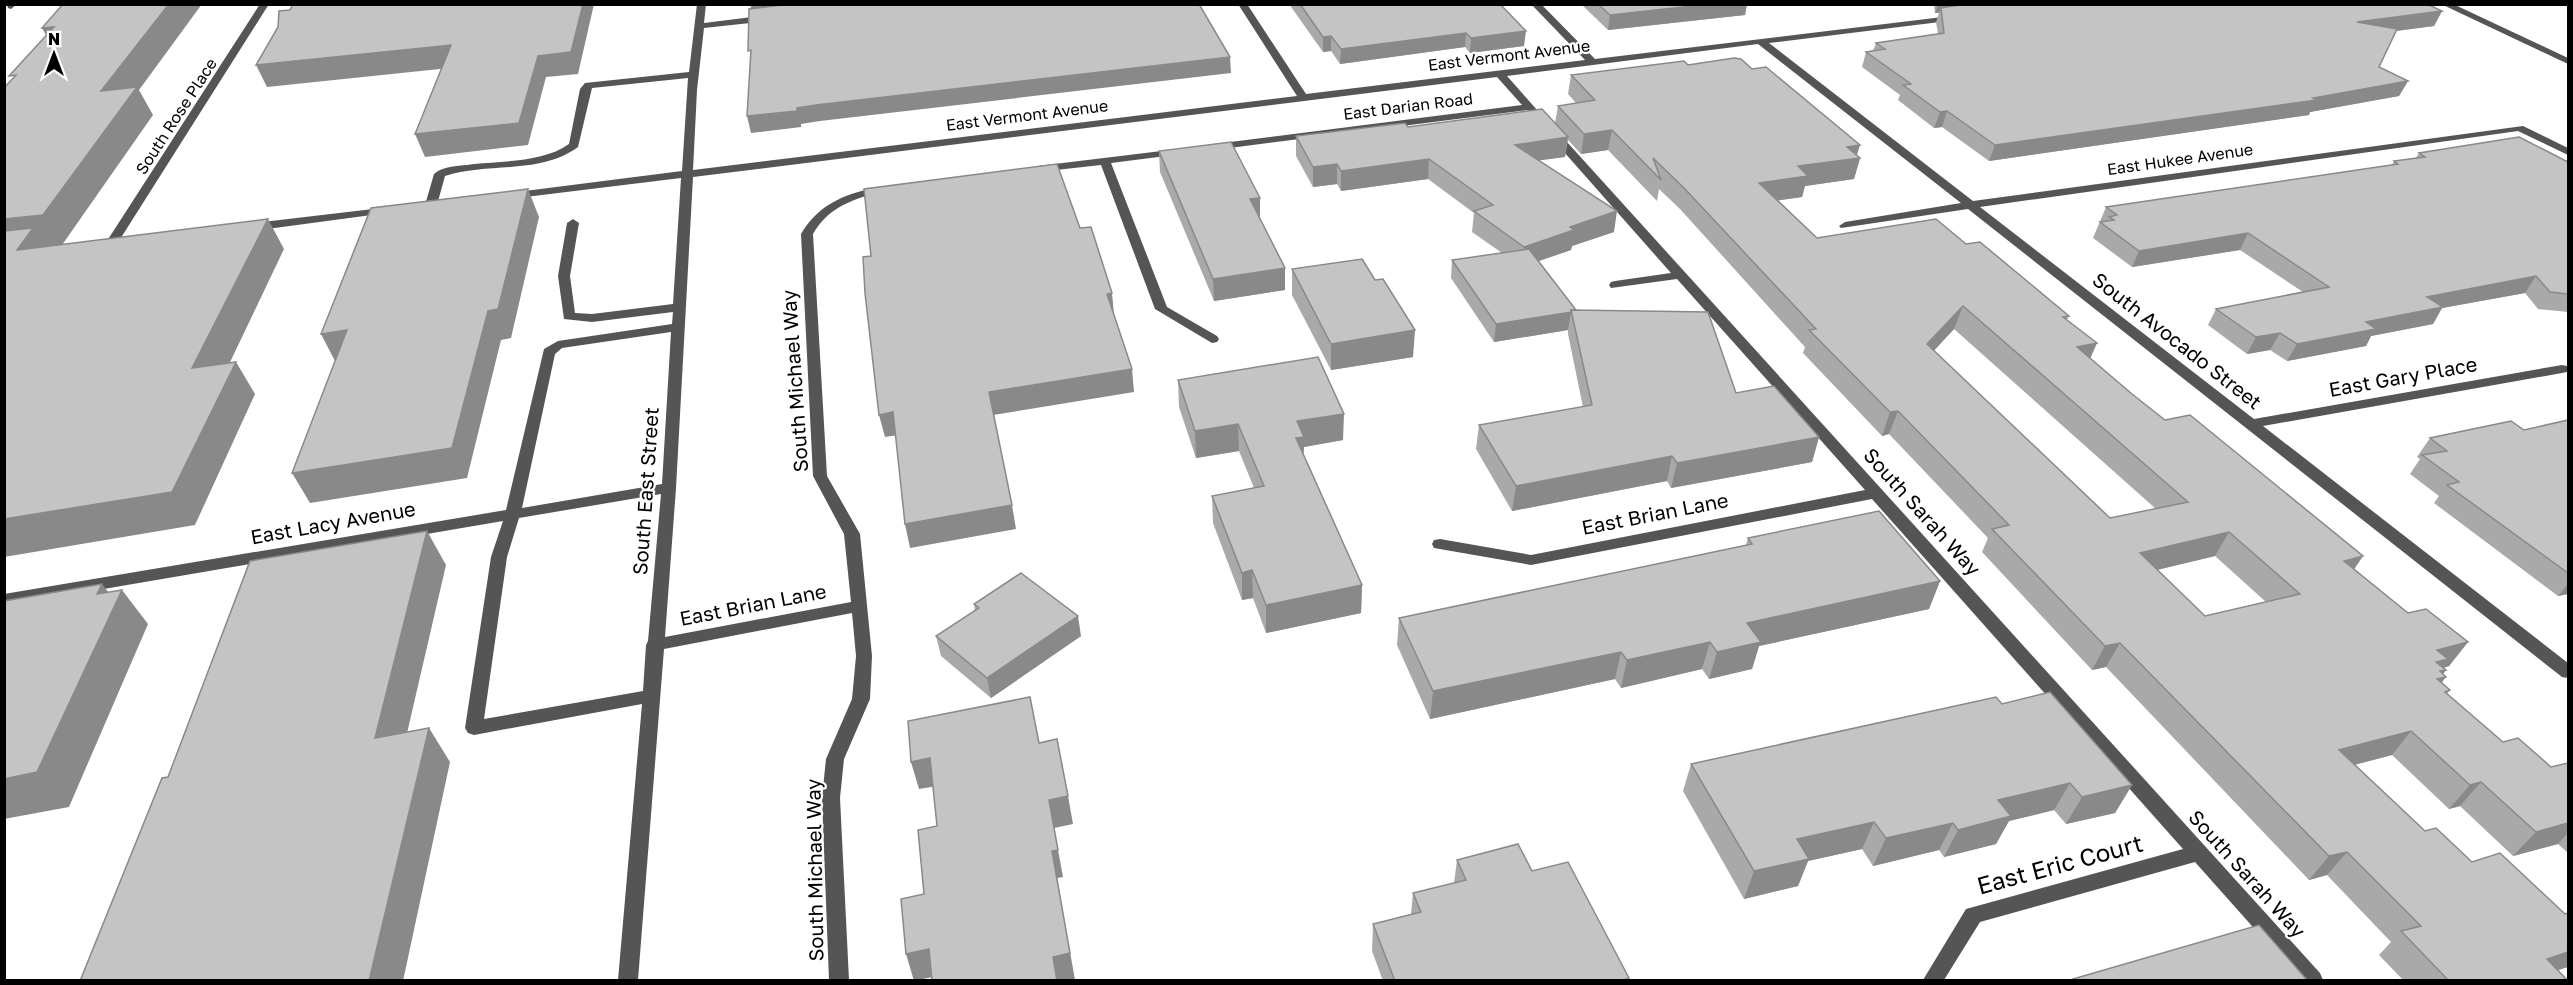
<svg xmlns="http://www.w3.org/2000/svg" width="2573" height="985" font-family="'Golos Text',sans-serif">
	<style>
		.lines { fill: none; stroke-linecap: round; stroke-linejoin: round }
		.minor { fill: #555; fill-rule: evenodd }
		.wall { fill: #a9a9a9; fill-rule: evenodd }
		.shaded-wall { fill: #898989 }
		.building { fill: #c4c4c4; stroke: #898989; stroke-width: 1.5; fill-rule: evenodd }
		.labels { text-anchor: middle; stroke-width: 4.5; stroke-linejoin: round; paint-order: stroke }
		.far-street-label { font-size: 16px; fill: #000; stroke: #fff }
		.street-label { font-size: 20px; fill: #000; stroke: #fff }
		.near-street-label { font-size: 24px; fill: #000; stroke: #fff }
	</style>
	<rect width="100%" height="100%" fill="#fff"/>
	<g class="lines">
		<!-- minor -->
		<g class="minor">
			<path d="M7,4H17L11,9L8,8Z"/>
			<path d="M260,4H269L117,244L111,248L107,247L105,244Z"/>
			<path d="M697,4H706L704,23L769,15L774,18L769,21L704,28L697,90L693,170L1297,96L1238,4H1247L1306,94L1585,60L1531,4H1541L1595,59L1959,15V19L1956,20L1769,43L1973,201L2523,126L2568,148V155L2518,131L1980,207L2254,419L2562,365L2567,366V372L2562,373L2263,426L2568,663V678L2562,677L1968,209L1841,228L1839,226L1845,222L1961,203L1758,44L1507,76L1538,111L1533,114L1527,110L1214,150L1209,147L1214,144L1522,105L1497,77L693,177L676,488L665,637L851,602L844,534L813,476L801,234C820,202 848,193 883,186L889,189C883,194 874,194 866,196C843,203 825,213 813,234L827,476L860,534L872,656L870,699L844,759L840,798L849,980H829L822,798L826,759L852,699L856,656L852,613L664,649L638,980H618L642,704L474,735L468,733L465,728L491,557L503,521L4,606V594L506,510L544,349L558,341L672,324L673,312L592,322L564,319L558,276L567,223L573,219L579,223L570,276L575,313L592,314L673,304L681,178L509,199L503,196L509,193L682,171L688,78L592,88L578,147C540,175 487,162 445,176L437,205L431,208L425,205L434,174C444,165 461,166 474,164C504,161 544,162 569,144L580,89L585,83L689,72ZM671,332L662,484L522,508L555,354L562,348ZM661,494L648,641L646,645L643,691L484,719L507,557L519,518Z"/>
			<path d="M2441,4H2453L2568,58V64Z"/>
			<path d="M1553,130L1557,131L2320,973L2323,980H2300L2195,862L1980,922L1944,980H1923L1966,909L2183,849L1872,499L1531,565L1434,548L1432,544L1434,540L1440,539L1531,555L1865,490L1677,279L1611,288L1609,285L1611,282L1615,281L1671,273L1549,135L1548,133Z"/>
			<path d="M1178,149L1182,150V154L1111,163L1167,307L1217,336L1219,339L1217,342L1212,343L1155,309L1101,165L1038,172L1032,169L1038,166Z"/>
			<path d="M390,207L394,208V212L253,231L247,227L253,223Z"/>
		</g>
	</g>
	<!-- wall -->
	<g class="wall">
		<path d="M1289,4H1500L1524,46L1470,53L1465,47L1340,64L1331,51L1323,52Z"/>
		<path d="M1581,4H1747L1745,15L1608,30Z"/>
		<path d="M1934,4H2427L2442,11L2434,26L2396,31L2379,67L2408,81L2399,96L2310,112L2309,115L1989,161L1942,127L1934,128L1898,100L1900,95L1862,67L1866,52L1873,51L1876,43L1938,34L1936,22L1939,13H1935Z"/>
		<path d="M1688,65L1857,155L1860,158L1854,179L1805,186L1802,197L1778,200L1817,238L1966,244L2069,316L2067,320L2090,358L2132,394L2408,613L2468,642L2449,666L2443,668L2446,670L2443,674L2442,682L2450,690L2447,694L2503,742L2551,767L2568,763V853L2558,844L2513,856L2460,806L2449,809L2392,755L2355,765L2568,981H2404L2379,955L2391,942L2327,875L2309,880L2106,667L2092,670L1982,552L1988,538L1889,434L1882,436L1803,353L1805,347L1680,209L1659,189L1657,201L1608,150L1581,154L1568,140L1565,157L1539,160L1614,232L1572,246L1571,250L1539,261L1576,310L1736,393L1819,437L1812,462L1671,488L1667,481L1512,511L1476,449L1479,425L1583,407L1568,334V330L1494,342L1451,278L1452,260L1502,253L1472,232L1474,213L1428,179L1341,191L1337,184L1313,187L1296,156V136L1408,127L1555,123L1558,106L1576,103L1568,94L1571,75ZM1954,329L2156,509L2110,518L1934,351ZM2215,556L2266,602L2205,616L2157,570Z"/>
		<path d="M1159,151L1260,219L1285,290L1214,301L1160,172Z"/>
		<path d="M2419,153L2568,162V312L2538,309L2525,293L2442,308L2433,324L2371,336L2366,346L2287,361L2270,350L2247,354L2208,325L2216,309L2303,292L2240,250L2132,267L2093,238L2106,207L2392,165L2394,161L2416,158Z"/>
		<path d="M1292,269L1413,357L1331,370L1292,295Z"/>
		<path d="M1178,380L1343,440L1304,447L1303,456L1362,585L1361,613L1266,633L1253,598L1242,600L1213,523L1212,496L1254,488L1239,451L1196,458L1179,407Z"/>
		<path d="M2568,420V594L2558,596L2434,503L2439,496L2410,474L2420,459L2417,457L2430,438L2524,430Z"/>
		<path d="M1748,538L1940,581L1929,609L1759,646L1752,669L1709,679L1702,669L1621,688L1615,679L1430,719L1397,645L1399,618L1746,545Z"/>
		<path d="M974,604L1081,636L991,698L941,656L936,636L975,611Z"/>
		<path d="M2002,704L2132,785L2115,813L2066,824L2054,810L2009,821L1996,844L1944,857L1939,850L1873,866L1862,849L1808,861L1798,886L1744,899L1683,791L1691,764Z"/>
		<path d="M1457,860L1532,871L1628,981H1383L1372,951L1373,924L1411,914L1413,893L1454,883Z"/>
	</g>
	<!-- shaded-wall -->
	<g class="shaded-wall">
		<path d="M169,4H202L139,90L153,115L62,245L4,252V219L101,91Z"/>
		<path d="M583,4H594L578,74L546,77L528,145L425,157L415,134L538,56Z"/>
		<path d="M750,4H845L753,15Z"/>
		<path d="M1711,4H1747L1745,15L1608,30L1610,15Z"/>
		<path d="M1938,4H2006L1941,8L1939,13H1935Z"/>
		<path d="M2442,11L2434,26L2349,37L2357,22Z"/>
		<path d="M54,27L57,55L42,28Z"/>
		<path d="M1526,31L1524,46L1470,53L1471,38Z"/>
		<path d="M1466,33L1465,47L1340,64L1341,49Z"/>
		<path d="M1331,36V51L1323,52V37Z"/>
		<path d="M451,45L459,67L267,87L256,65Z"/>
		<path d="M1230,57L1231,73L820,121L801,124V127L751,133L747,116L816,105Z"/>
		<path d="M2408,81L2399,96L2310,112L2309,115L1989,161L1995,145L2313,98Z"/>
		<path d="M1947,111L1942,127L1934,128L1940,112Z"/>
		<path d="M1612,130L1608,150L1581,154L1584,134Z"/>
		<path d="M1568,137L1565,157L1513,164L1515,145Z"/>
		<path d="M1860,145L1856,158H1860L1854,179L1805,186L1802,197L1754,204L1759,183L1847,147Z"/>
		<path d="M1429,159L1428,179L1341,191V171Z"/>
		<path d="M1337,164V184L1313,187V167Z"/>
		<path d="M528,189L539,217L511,338L501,340L467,478L310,503L292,473L488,311Z"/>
		<path d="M1260,198V219L1250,199Z"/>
		<path d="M1617,211L1614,232L1572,246L1571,250L1521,267L1524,247L1570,227Z"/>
		<path d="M268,219L284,249L212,400L192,368Z"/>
		<path d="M2248,233L2240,250L2132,267L2139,251Z"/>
		<path d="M1285,268V290L1214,301L1213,279Z"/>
		<path d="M2536,276L2525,293L2442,308L2433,324L2371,336L2366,346L2287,361L2297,344L2366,322L2427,297Z"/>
		<path d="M1112,293L1114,315L1107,294Z"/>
		<path d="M1963,306L1954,329L1918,367L1927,344Z"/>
		<path d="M1571,312L1568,330L1494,342L1496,324Z"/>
		<path d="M347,330L336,363L321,334Z"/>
		<path d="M1415,330L1413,357L1331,370V344Z"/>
		<path d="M2280,333L2270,350L2247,354L2256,337Z"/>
		<path d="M2097,343L2087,366L2077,347Z"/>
		<path d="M236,362L255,394L195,525L4,557V519Z"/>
		<path d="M1132,369L1134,392L993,415L989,392Z"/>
		<path d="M1898,411L1889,434L1882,436L1890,412Z"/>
		<path d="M893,412L898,435L885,437L879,415Z"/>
		<path d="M1344,414L1343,440L1304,447L1303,464L1296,465L1297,421Z"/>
		<path d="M1238,424L1239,451L1196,458L1195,431Z"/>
		<path d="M1819,437L1812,462L1671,488L1677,463Z"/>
		<path d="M1672,456L1667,481L1512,511L1516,486Z"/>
		<path d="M1012,505L1016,529L910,548L905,524Z"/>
		<path d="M427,531L446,565L398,772L375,738Z"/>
		<path d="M2229,532L2215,556L2127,577L2140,553Z"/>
		<path d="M2363,556L2347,580L2344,561Z"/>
		<path d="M1252,570L1253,598L1242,600V573Z"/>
		<path d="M1940,581L1929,609L1759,646L1752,669L1709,679L1717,652L1747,623Z"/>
		<path d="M102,584L116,602L122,590L148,624L69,807L4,819V779Z"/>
		<path d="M2568,584V594L2558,596Z"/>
		<path d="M1362,585L1361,613L1266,633V605Z"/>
		<path d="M1078,616L1081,636L991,698L987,678Z"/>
		<path d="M1710,642L1702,669L1621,688L1627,660Z"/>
		<path d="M2468,642L2449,666L2441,669L2429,684L2437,650Z"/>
		<path d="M2120,643L2106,667L2092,670L2105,646Z"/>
		<path d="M1621,652L1615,679L1430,719L1433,691Z"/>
		<path d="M2446,670L2440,678L2446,677L2427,701L2440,671Z"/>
		<path d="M429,728L450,762L403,981H369Z"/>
		<path d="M2411,731L2392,755L2321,773L2339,750Z"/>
		<path d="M930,758L937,786L919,789L911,762Z"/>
		<path d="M2481,782L2460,806L2449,809L2470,785Z"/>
		<path d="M2070,783L2054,810L2009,821L1996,844L1944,857L1958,830L1998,800Z"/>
		<path d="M2132,785L2115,813L2066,824L2082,797Z"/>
		<path d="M1068,796L1073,824L1054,828L1049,800Z"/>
		<path d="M1874,822L1862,849L1808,861L1798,886L1744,899L1754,871L1797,839Z"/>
		<path d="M1953,823L1939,850L1873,866L1886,838Z"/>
		<path d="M2568,823V833L2558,844L2513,856L2536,832Z"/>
		<path d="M1058,850L1063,877L1057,878L1075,980L1057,981L1053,957L1052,851Z"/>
		<path d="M2347,852L2327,875L2309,880L2329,856Z"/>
		<path d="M929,949L937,976L914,981L906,954Z"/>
		<path d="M2568,952V967L2526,981L2547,959Z"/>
	</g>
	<!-- building -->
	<g class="building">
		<path d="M63,4H169L101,91L137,87L43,215L4,219V88L16,75L9,76L54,27L42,28Z"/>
		<path d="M293,4H583L571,52L538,56L519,123L415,134L451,45L256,65L278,27L279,11L290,10Z"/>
		<path d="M789,4H1199L1230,57L816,105L797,108V111L747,116L751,50L748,51L749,9Z"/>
		<path d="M1300,4H1500L1526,31L1471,38L1466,33L1341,49L1331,36L1323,37Z"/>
		<path d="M1598,4H1711L1610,15Z"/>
		<path d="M1965,4H2427L2442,11L2357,22L2397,29L2379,67L2408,81L2313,98L2317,100L1995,145L1947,111L1940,112L1903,85L1911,84L1866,52L1885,49L1876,43L1944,33L1941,8Z"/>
		<path d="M1734,58L1741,59L1752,69L1766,67L1860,145L1847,147L1860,158L1798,166L1808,176L1759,183L1817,238L1936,219L1966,244L1980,242L2069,316L2063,317L2097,343L2077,347L2132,394L2165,420L2190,415L2363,556L2344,561L2408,613L2426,609L2468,642L2437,650L2448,659L2436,662L2446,670L2440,671L2446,677L2437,679L2450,690L2445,692L2503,742L2518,738L2551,767L2568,763V823L2536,832L2481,782L2470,785L2411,731L2339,750L2425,831L2436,828L2472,862L2500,853L2565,914L2568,913V952L2547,959L2568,981H2449L2401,931L2421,926L2347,852L2329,856L2120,643L2105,646L1992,529L2009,525L1898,411L1890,412L1809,330L1816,329L1684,188L1653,158L1661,180L1612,130L1584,134L1558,106L1595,100L1571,75L1684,61L1688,65ZM1963,306L2188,502L2110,518L1927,344ZM2229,532L2300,594L2205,616L2140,553Z"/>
		<path d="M1542,109L1568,137L1515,145L1617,211L1570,227L1574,230L1524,247L1474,211L1493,205L1429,159L1341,171L1337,164L1313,167L1296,136L1405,123L1408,127Z"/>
		<path d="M2519,137L2568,162V294L2550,292L2536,276L2427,297L2443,307L2366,322L2376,329L2297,344L2280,333L2256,337L2216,309L2329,287L2248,233L2139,251L2100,222L2114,220L2109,217L2117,215L2106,207L2398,164L2394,161L2425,157L2419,153Z"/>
		<path d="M1231,142L1260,198L1250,199L1285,268L1213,279L1159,151Z"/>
		<path d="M1057,164L1080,228L1091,227L1112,293L1107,294L1132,369L989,392L1012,505L905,524L893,412L879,415L865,293L863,257L871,256L864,189Z"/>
		<path d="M528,189L498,309L488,311L452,448L292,473L347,330L321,334L371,208Z"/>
		<path d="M268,219L192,368L236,362L172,492L4,519V231L33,228L17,250Z"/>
		<path d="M1529,249L1576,310H1571L1572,312L1496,324L1452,260Z"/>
		<path d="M1362,259L1375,280L1383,279L1415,330L1331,344L1292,269Z"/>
		<path d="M1571,310L1708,312L1736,393L1774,386L1819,437L1677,463L1672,456L1516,486L1479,425L1592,405Z"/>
		<path d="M1318,357L1344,414L1297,421L1304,437L1296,438L1362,585L1266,605L1252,570L1242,573L1212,496L1264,486L1238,424L1195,431L1178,380Z"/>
		<path d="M2568,420V573L2447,485L2459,482L2422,455L2447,451L2430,438L2511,421L2524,430Z"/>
		<path d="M1879,511L1940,581L1747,623L1761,642L1717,652L1710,642L1627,660L1621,652L1433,691L1399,618L1752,544L1748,538Z"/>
		<path d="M427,531L375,738L429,728L369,981H80L162,778L168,777L250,561Z"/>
		<path d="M1021,573L1078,616L987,678L936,636L979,608L974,604Z"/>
		<path d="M102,584L97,594L122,590L37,772L4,779V601Z"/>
		<path d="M2050,692L2132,785L2082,797L2070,783L1998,800L2011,816L1958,830L1953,823L1886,838L1874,822L1797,839L1809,859L1754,871L1691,764L1996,697L2002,704Z"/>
		<path d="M1030,697L1039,743L1057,739L1068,796L1049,800L1058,850L1052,851L1070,953L1053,957L1057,981H932L929,949L906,954L901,899L924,894L918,830L937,826L930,758L911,762L908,721Z"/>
		<path d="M1518,844L1532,871L1568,862L1629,978L1621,981H1395L1373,924L1421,912L1413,893L1466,880L1457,860Z"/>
		<path d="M2259,925L2308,981H2074L2073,979Z"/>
	</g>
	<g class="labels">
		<!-- far-street labels -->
		<g class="far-street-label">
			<text transform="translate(1509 55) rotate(-7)" y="6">East Vermont Avenue</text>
			<text transform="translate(1408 106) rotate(-7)" y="6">East Darian Road</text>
			<text transform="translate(1027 115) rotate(-7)" y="6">East Vermont Avenue</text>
			<text transform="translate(176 116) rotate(-57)" y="6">South Rose Place</text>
			<text transform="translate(2180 159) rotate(-8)" y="6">East Hukee Avenue</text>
		</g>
		<!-- street labels -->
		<g class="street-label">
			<text transform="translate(2177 341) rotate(38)" y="7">South Avocado Street</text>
			<text transform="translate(2403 377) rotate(-10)" y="7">East Gary Place</text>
			<text transform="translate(795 381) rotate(-94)" y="7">South Michael Way</text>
			<text transform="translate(646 491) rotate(-86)" y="7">South East Street</text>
			<text transform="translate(1922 512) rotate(48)" y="7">South Sarah Way</text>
			<text transform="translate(1655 514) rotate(-11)" y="7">East Brian Lane</text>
			<text transform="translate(333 523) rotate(-10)" y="7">East Lacy Avenue</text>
			<text transform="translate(753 605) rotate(-11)" y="7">East Brian Lane</text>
			<text transform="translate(815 870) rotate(-91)" y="7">South Michael Way</text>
			<text transform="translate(2247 874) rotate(48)" y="7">South Sarah Way</text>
		</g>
		<!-- near-street labels -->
		<g class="near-street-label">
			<text transform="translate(2060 865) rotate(-15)" y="8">East Eric Court</text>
		</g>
	</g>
	<!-- border -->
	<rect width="2573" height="985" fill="none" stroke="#000000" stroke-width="12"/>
	<!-- north arrow -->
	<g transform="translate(54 54)" stroke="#ffffff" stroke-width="4.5" paint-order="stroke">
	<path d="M0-4.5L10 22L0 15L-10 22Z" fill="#000000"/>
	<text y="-9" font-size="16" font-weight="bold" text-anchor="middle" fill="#000000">N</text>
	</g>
</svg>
